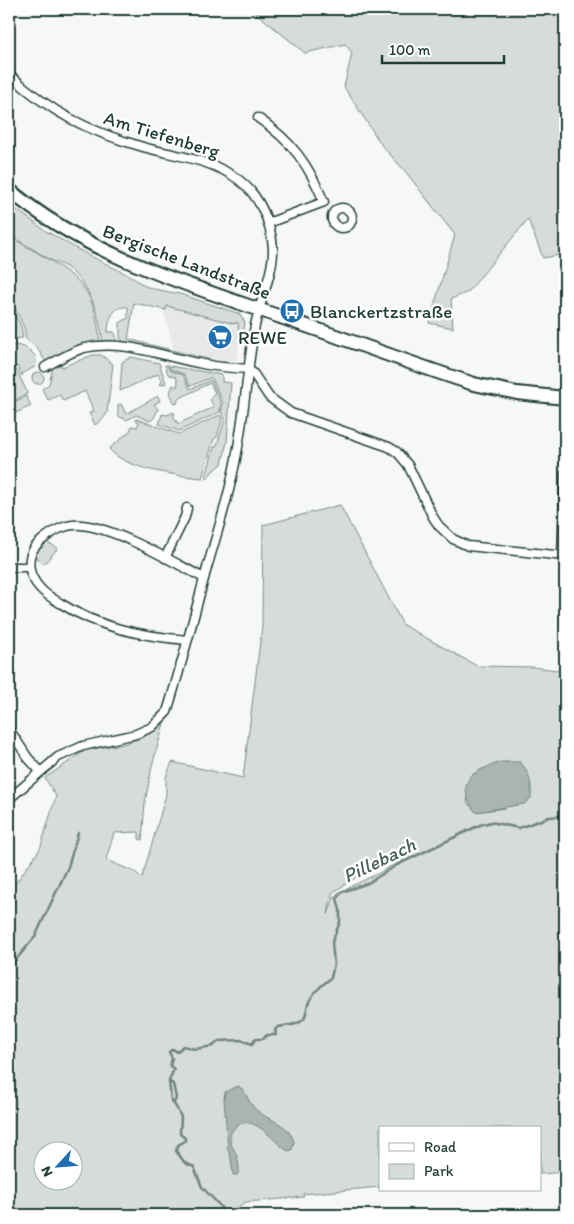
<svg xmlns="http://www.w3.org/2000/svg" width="574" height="1224" font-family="Itim,sans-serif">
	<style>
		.built { fill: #e6e9e8 }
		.green { fill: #d6dcdb; stroke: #7a8c88; fill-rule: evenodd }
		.water { fill: #aab5b1; stroke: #72857f }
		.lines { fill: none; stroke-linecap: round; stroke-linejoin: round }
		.stream { stroke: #72857f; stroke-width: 2.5 }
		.minor-casing { stroke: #1f3d34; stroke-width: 11 }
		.primary-casing { stroke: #1f3d34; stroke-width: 16 }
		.minor { stroke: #fff; stroke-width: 8 }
		.primary { stroke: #fff; stroke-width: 12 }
		.labels { text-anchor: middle; stroke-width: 5; stroke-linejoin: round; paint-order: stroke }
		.street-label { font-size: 19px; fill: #1f3d34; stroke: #fff }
		.poi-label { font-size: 19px; fill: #1f3d34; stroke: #fff; text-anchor: start }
		.water-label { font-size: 20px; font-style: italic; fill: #49615a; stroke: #fff }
	</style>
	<rect width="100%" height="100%" fill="#f6f7f7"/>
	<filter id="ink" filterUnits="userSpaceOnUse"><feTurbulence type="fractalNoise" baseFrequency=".02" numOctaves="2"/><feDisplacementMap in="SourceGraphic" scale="10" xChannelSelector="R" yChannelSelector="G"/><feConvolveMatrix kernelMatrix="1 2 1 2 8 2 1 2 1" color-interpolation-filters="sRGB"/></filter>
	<g filter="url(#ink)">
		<!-- built -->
		<path class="built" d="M162,304L243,323L236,364L175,353Z"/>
		<!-- green -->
		<g class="green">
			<path d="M251,9H565V254L543,258L528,219L468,292L451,299L453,328L429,323L455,235L405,171L383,147L344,87L352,53L345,44L305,53Z"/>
			<path d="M9,179C74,237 156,265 236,294L235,296L131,258L63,223L13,187L9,183Z"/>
			<path d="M9,196L125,268C83,250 44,227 9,199Z"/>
			<path d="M9,204L46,231L79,250L132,277L145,286L154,289L180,294L240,314L245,323L242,341L239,338L238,323L236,322L235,324L167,306L166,310L134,303L128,339L223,363L194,359L125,343L120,338V323L128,318V307C113,305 108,320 108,332H114L116,335V341L112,343H103C99,314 91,285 66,267C61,264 54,262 49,259C35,251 22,242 9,234Z"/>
			<path d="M9,236C28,248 71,270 83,287C95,302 98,324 100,343L72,349L46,362L37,348L26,339L24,327L9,296Z"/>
			<path d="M9,303L21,326L23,338L9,339Z"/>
			<path d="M13,345C25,345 40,353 35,367L23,373L22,376L17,366L10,369L9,366V346Z"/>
			<path d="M93,355H101L113,364L107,413L103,419L95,425L89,413L94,411L85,391L63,401L60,395L48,400L42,389L49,384L53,367L60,362L62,367Z"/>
			<path d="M131,357L159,363L166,383L161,385L160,384L162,382L158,374L120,391L122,362Z"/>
			<path d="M165,365H168L169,370L183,375L190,389L211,380L221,403L220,412L179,431L159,424L162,414L167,415L174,412L175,414L173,415L178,424L214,407L210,399L212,398V395L215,393L210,383L180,398L177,401L178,403L175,404L170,393L173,385L177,387L178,383L176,377L168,374Z"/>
			<path d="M169,366L222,375V382L231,383L227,442L222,464L213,471L205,480L214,447L217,445L225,419L221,412L223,403L212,378H210L190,386L184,374L170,369Z"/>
			<path d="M16,369L27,392V394L9,403V371Z"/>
			<circle cx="38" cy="378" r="6"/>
			<path d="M26,396L31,406L9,416V405Z"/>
			<path d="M158,396L160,401L154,404L158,409L154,418L150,421L136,415L127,420L118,416V405L121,404L126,414Z"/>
			<path d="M220,415L222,420L217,437L214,439L202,478C175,475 127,470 109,449L130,431L132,426L137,427L139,422L135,420L137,419L179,434Z"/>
			<path d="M340,505L403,625L477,666L533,667L565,671V1172L540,1174V1128H380V1187L303,1194L304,1197L246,1202L239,1206L231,1215H9V890L15,884L40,849L56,796L45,778L86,750L123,744L144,737L164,723L152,766L145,802L142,840L139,839V832L114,833L106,860L135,872L142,878L166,795V777L172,762L243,778L262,626L263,525ZM501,762L505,808L476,812L467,802L473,774ZM401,851L409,856L379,873L339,892L334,897L328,914L332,893L376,864ZM42,1152H72V1182H42Z"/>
			<path d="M46,542L58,548L44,564L35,556L39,548Z"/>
		</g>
		<!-- water -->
		<g class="water">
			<path d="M501,762H520C530,773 532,784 531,798L524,804L476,812C466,801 460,783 475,773C482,768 493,765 501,762Z"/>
			<path d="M238,1086C247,1091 246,1098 252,1105C264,1122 285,1118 294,1141L292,1150L288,1151C276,1145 256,1114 238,1125C234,1128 230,1132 230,1138C230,1146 237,1152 238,1160C239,1164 239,1168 239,1172L237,1175H233L231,1158L228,1150L224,1099L225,1092Z"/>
		</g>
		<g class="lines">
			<!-- stream -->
			<g class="stream">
				<path d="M9,968L35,937L68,867L78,833"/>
				<path d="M170,1082L173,1084L176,1098L174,1103"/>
				<path d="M221,1215V1207L202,1187L194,1167L185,1163L176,1151L178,1145L185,1141V1138L180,1134L181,1117L176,1107L171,1100L169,1081L174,1069L170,1066L172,1058L169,1052L173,1049L177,1052L183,1046L195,1049L213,1046L219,1041L241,1040L252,1044L255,1039H263L267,1035H276L275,1030L278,1027C286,1025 298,1026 304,1019C307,1014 306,1009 308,1004C312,993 322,985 331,978L334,964L332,942L340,922V910L337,898L342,892L368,883L397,865L480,825L491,822L519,828L549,817L565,816"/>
			</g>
			<defs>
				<g id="minor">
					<path d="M9,74C51,113 88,131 143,147C175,156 212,159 239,180C259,195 271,222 273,248C274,273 258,304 254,331C246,376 244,423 234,468C227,504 215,539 205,575C193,620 181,667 167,712L152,727L136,734L83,746L58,757L9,799"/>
					<path d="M258,118C292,141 309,165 324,202L268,223"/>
					<circle cx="342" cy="218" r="10"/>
					<path d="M45,367C58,360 70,352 84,348C122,339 161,356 198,363C214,367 231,368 248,369L253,373L269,397L291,413L389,447L397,452L408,465L433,517L439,526L453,539L468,546L565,556"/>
					<path d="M562,556L565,473"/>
					<path d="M165,558L185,517L187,508"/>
					<path d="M11,567H29"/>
					<path d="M187,640C142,636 99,628 60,603C48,596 37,589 31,574C27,560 30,550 41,541C53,531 66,523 82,525C118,529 171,561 204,578"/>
					<path d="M9,729L28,758L40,771"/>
				</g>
				<path id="primary" d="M9,190C92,259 196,287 295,322C355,342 414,365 474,384L517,393L565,398"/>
			</defs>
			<!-- minor casing -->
			<use href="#minor" class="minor-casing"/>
			<!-- primary casing -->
			<use href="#primary" class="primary-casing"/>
			<!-- minor -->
			<use href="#minor" class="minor"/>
			<!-- primary -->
			<use href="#primary" class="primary"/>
		</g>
	</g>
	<!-- icons -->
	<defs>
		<symbol id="bus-disc" viewBox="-11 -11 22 22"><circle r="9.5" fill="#1f6fb2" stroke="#fff"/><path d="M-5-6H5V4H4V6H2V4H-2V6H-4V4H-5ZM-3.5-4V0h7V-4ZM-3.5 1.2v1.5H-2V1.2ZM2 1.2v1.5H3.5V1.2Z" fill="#fff"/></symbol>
		<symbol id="supermarket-disc" viewBox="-11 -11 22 22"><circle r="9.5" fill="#1f6fb2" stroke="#fff"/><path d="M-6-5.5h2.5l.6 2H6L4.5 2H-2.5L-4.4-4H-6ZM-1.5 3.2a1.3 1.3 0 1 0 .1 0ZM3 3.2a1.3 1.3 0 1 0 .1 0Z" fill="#fff"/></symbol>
	</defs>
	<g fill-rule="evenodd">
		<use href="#bus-disc" x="278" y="297" width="28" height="28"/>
		<use href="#supermarket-disc" x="206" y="323" width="28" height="28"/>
	</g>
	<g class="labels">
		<!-- street labels -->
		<g class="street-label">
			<text transform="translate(162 134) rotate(17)" y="7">Am Tiefenberg</text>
			<text transform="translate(187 261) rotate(21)" y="7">Bergische Landstraße</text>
		</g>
		<!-- poi labels -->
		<g class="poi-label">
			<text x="310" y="318">Blanckertzstraße</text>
			<text x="238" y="344">REWE</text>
		</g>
		<!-- water labels -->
		<g class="water-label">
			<text transform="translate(379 860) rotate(-26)" y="7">Pillebach</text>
		</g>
	</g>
	<!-- margin -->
	<rect width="574" height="1224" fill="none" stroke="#fff" stroke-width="30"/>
	<rect x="15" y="15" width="544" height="1194" fill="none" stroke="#1f3d34" stroke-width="2" filter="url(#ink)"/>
	<!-- legend -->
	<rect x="379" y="1126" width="162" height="65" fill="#ffffff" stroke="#a5b1ae"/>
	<rect x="389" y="1143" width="25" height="8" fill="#ffffff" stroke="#a5b1ae"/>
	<text x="424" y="1152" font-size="15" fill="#1f3d34">Road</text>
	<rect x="389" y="1164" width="25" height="15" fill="#d6dcdb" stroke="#a5b1ae"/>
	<text x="424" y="1176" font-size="15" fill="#1f3d34">Park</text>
	<!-- north arrow -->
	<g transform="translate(58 1166) rotate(244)"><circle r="24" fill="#ffffff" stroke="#a5b1ae"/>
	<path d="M0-4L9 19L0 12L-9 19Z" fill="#1f6fb2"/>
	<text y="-8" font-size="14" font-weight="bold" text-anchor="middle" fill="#1f3d34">N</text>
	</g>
	<!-- scale -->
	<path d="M382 55v8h122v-8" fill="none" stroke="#1f3d34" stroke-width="2.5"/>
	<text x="389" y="55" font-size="15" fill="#1f3d34" stroke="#ffffff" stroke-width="4" paint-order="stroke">100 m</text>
</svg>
